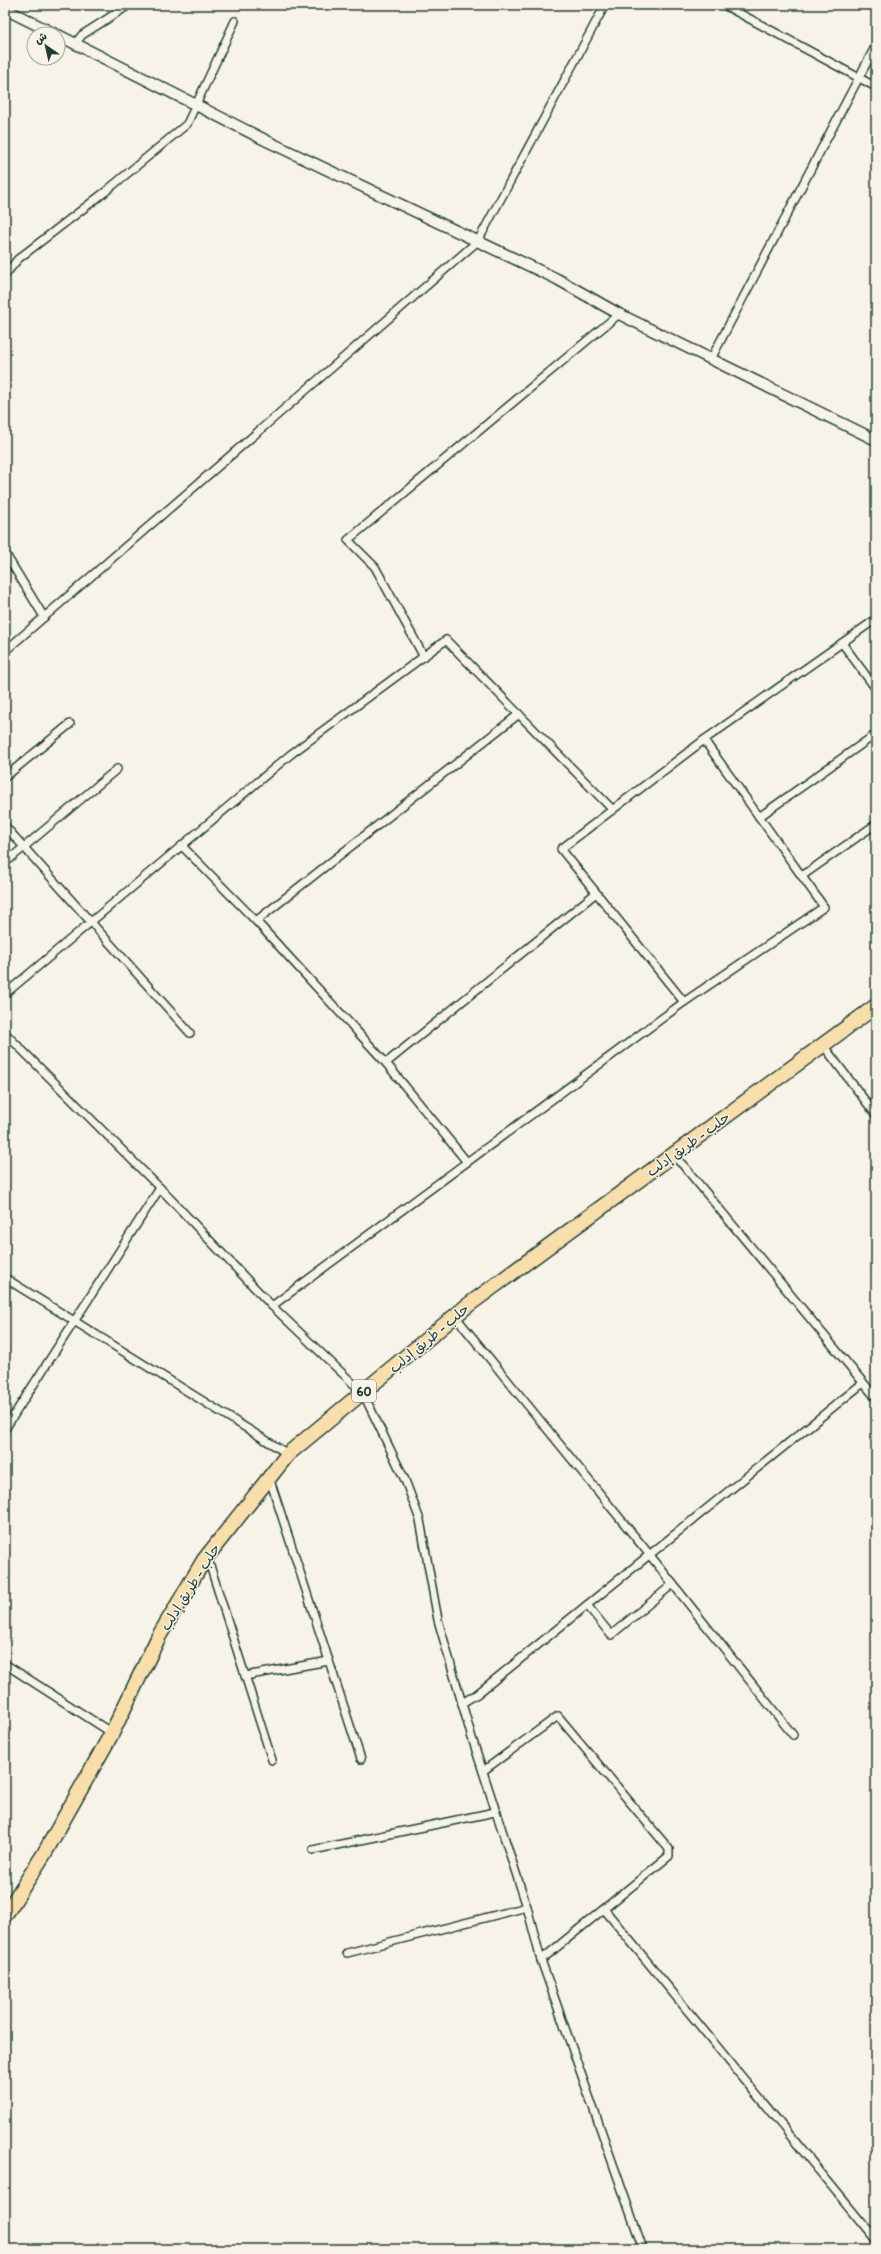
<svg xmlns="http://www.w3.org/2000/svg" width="881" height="2254" font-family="Itim,'Playpen Sans Arabic',sans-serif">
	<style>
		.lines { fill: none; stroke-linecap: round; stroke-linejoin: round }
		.street-casing { stroke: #1f3d34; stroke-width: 10 }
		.secondary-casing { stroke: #1f3d34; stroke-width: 13 }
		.highway-casing { stroke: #1f3d34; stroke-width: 17 }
		.street { stroke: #f7f3e8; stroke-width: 7 }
		.secondary { stroke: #f7f3e8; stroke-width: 10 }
		.highway { stroke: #f8deab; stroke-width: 14 }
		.labels { text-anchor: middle; stroke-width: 3; stroke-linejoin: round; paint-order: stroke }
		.shield { fill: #f7f3e8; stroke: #60746a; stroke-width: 1 }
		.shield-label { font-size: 13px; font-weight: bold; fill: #1f3d34 }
		.street-label { font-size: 14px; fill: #1f3d34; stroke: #f7f3e8 }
	</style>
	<rect width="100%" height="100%" fill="#f7f3e8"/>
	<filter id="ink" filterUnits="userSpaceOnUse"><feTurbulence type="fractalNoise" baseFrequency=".025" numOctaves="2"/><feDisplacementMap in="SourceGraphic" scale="8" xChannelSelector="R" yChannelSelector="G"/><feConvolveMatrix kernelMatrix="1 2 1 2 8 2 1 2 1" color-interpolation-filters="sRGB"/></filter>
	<g filter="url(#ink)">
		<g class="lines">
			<defs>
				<g id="street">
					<path d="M724,5L876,87"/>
					<path d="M75,44L82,35L129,5"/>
					<path d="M5,275L18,259L105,192L187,124L235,21"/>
					<path d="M711,359L876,45"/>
					<path d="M5,553L44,617"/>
					<path d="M842,643L876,689"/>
					<path d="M5,651L478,241L605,5"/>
					<path d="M424,657L375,567L348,540L619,314"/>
					<path d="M5,777L70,724"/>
					<path d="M759,817L876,734"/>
					<path d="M5,826L190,1033"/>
					<path d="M182,846L256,921"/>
					<path d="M5,863L117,769"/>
					<path d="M802,876L876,824"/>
					<path d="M5,994L291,754L446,640L613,810"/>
					<path d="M684,1002L561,849L704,740L876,619"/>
					<path d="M5,1033L160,1188L272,1306L363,1393L405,1480L420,1520L438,1620L472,1738L527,1907L541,1960L643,2249"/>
					<path d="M823,1045L876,1115"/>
					<path d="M386,1063L596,893"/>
					<path d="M673,1156L683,1165L876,1398"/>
					<path d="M467,1162L386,1063L256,921L519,714"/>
					<path d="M5,1278L288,1454"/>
					<path d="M272,1306L684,1002L824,907L704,740"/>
					<path d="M455,1316L649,1554L793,1735"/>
					<path d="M5,1429L160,1188"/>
					<path d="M269,1477L361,1759"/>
					<path d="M207,1556L272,1760"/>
					<path d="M587,1605L863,1383"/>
					<path d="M5,1664L112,1733"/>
					<path d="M245,1676L329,1661"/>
					<path d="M462,1703L477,1694L587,1605L611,1635L673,1584"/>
					<path d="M483,1771L558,1716L669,1849V1856L541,1960"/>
					<path d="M313,1850L495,1812"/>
					<path d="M604,1909L876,2240"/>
					<path d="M347,1953L527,1907"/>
				</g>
				<g id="secondary">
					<path d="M5,9L55,34"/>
					<path d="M58,35L267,141L557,279L619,314L876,440"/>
				</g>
				<path id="highway" d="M5,1915L44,1854L112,1733L159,1636L204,1560L288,1454L467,1306L876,1006"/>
			</defs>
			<!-- street casing -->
			<use href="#street" class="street-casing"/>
			<!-- secondary casing -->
			<use href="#secondary" class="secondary-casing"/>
			<!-- highway casing -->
			<use href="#highway" class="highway-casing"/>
			<!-- street -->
			<use href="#street" class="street"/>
			<!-- secondary -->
			<use href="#secondary" class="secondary"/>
			<!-- highway -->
			<use href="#highway" class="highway"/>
		</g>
	</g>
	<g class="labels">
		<!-- shield labels -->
		<rect class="shield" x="352" y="1380" width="24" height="22" rx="3"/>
		<g class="shield-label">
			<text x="364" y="1396">60</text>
		</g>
		<!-- street labels -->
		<g class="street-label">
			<text transform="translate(688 1144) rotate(-36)" y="5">حلب - طريق إدلب</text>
			<text transform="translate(429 1338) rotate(-40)" y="5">حلب - طريق إدلب</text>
			<text transform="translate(190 1587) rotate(-58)" y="5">حلب - طريق إدلب</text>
		</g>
	</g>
	<!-- margin -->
	<rect width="881" height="2254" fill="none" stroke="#f7f3e8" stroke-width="20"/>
	<rect x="10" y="10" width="861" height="2234" fill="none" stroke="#1f3d34" stroke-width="1.5" filter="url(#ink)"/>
	<!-- north arrow -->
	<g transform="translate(46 46) rotate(326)"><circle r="19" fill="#f7f3e8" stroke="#a1aaa0"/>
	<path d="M0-3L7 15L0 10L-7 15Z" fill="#1f3d34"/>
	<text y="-6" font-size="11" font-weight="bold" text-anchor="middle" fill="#1f3d34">ش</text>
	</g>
</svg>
